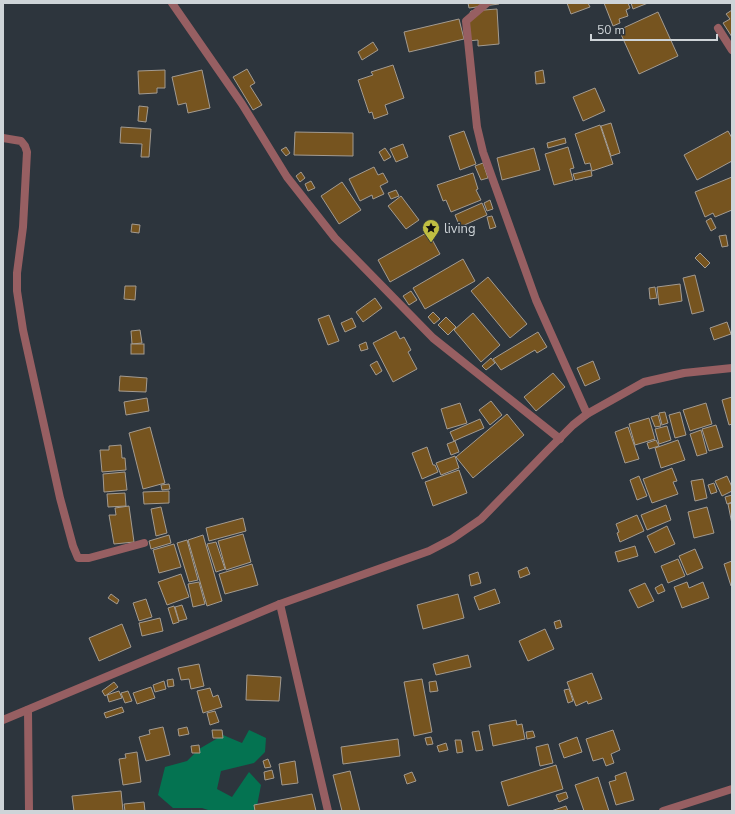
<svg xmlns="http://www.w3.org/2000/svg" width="735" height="814" font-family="'Nunito Sans',sans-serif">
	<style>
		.forest { fill: #047351 }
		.building { fill: #76541f; stroke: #a39b91 }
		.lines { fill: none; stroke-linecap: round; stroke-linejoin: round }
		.minor { stroke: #975f62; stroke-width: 8 }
		.tertiary { stroke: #975f62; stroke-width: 8 }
		.labels { text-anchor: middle; stroke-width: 3; stroke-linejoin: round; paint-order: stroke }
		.poi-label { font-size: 13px; fill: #ced4d8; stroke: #2d353d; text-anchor: start }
	</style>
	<rect width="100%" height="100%" fill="#2d353d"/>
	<!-- forest -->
	<path class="forest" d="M249,730L266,738L265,752L254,763L221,771L217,789L232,797L249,772L261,785L256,811H211L202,808H173L158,795L165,767L187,761L199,749L223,735L242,743Z"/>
	<!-- building -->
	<g class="building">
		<path d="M468,3H499V4L469,8Z"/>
		<path d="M567,3H588L590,7L571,14Z"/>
		<path d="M604,3H628L630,8L626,10L628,16L619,19L620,23L613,26Z"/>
		<path d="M631,3H648L633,9Z"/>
		<path d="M497,9L499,44L478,46V40L468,41L466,21L471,11Z"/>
		<path d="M732,10V37L723,23L730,19L726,14Z"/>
		<path d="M658,12L678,56L639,74L619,30Z"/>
		<path d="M459,19L464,39L409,52L404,32Z"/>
		<path d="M373,42L378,50L362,60L358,52Z"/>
		<path d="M393,65L404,98L385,105L388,114L374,119L372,112L369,113L358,80L373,75L371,72Z"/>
		<path d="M247,69L255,83L250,86L262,105L253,110L233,77Z"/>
		<path d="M165,70V88H157V93L139,94L138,71Z"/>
		<path d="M202,70L210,108L188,113L186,103L178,105L172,77Z"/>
		<path d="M543,70L545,83L536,84L535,72Z"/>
		<path d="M595,88L605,111L583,121L573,97Z"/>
		<path d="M139,106L148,107L146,122L138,121Z"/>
		<path d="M611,123L620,153L611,156L601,126Z"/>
		<path d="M600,125L613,164L592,171L590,163L585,164L575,134Z"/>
		<path d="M121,127L151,129L149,157H141L142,144L120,143Z"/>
		<path d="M464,131L476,164L460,170L449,136Z"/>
		<path d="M728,131L732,138V161L697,180L684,155Z"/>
		<path d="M295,132L353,133V156L294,155Z"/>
		<path d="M565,138L566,143L548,148L547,143Z"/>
		<path d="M403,144L408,157L396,162L390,149Z"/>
		<path d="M286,147L290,153L286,156L281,150Z"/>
		<path d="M568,147L574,168L570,169L573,180L554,185L545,154Z"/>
		<path d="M385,148L391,157L384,161L379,152Z"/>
		<path d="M534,148L540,170L502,180L497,158Z"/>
		<path d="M483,163L488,178L481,180L475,166Z"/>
		<path d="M374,167L378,175L383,173L388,182L380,186L384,194L373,199L372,195L360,201L349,179Z"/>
		<path d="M591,170L592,176L575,180L573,174Z"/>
		<path d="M301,172L305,178L300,182L296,176Z"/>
		<path d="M473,173L478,189L476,190L481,200L451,212L446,200L443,201L437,185Z"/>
		<path d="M732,177V210L715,217L713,213L705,217L695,192Z"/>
		<path d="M311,181L315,188L308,191L305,184Z"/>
		<path d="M342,182L361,210L339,224L321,196Z"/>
		<path d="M396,190L399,196L391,199L388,193Z"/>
		<path d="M401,196L419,220L406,229L388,206Z"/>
		<path d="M490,200L493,209L487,211L484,203Z"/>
		<path d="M482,203L487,215L460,227L455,215Z"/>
		<path d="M492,216L496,227L490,229L487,217Z"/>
		<path d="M711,218L716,228L711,231L706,221Z"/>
		<path d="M132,224L140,225L139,233L131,232Z"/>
		<path d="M428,232L440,254L390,282L378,260Z"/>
		<path d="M726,235L728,246L722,247L719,236Z"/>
		<path d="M700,253L710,263L705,268L695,258Z"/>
		<path d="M463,259L475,281L425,309L413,288Z"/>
		<path d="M695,275L704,311L692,314L683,278Z"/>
		<path d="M488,277L527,324L510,338L471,291Z"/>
		<path d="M680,284L682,301L659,305L657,287Z"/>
		<path d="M125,286H136L135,300L124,299Z"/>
		<path d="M655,287L657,298L650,299L649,288Z"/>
		<path d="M411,291L417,300L409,305L403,296Z"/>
		<path d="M375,298L382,308L363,322L356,312Z"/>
		<path d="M433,312L440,319L434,324L428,317Z"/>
		<path d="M473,313L500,345L481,362L454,330Z"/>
		<path d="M329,315L339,341L328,345L318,319Z"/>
		<path d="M446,317L456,327L448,335L438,325Z"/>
		<path d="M352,318L356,327L345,332L341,323Z"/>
		<path d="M727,322L731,334L714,340L710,328Z"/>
		<path d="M140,330L142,343L132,344L131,331Z"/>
		<path d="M396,331L400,339L404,337L411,350L408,352L417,369L393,382L373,343Z"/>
		<path d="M538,332L547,347L537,353L535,350L501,370L493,359Z"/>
		<path d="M366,342L368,349L361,351L359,345Z"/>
		<rect x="131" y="344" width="13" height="10"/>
		<path d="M491,358L495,363L486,370L482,366Z"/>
		<path d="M377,361L382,371L376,375L370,365Z"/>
		<path d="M593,361L600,379L585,386L577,368Z"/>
		<path d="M553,373L565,387L536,411L524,397Z"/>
		<path d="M120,376L147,378L146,392L119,391Z"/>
		<path d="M732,397V424L729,425L722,400Z"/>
		<path d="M147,398L149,411L126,415L124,402Z"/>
		<path d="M491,401L502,415L490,425L479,410Z"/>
		<path d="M460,403L467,423L447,429L441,409Z"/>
		<path d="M706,403L712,424L690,431L683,410Z"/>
		<path d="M665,412L668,423L662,425L659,413Z"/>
		<path d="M680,412L686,435L675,438L669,415Z"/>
		<path d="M507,414L524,435L473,478L456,457Z"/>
		<path d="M658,415L661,426L655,427L651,417Z"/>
		<path d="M649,418L655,439L635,445L629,424Z"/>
		<path d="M480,419L484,428L454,441L450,432Z"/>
		<path d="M716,425L723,447L709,451L702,429Z"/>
		<path d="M667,426L671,440L659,444L655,429Z"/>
		<path d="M150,427L165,483L143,489L129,433Z"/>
		<path d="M628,427L639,459L625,463L615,432Z"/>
		<path d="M701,430L707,453L697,456L690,434Z"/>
		<path d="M656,440L659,446L649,449L647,443Z"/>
		<path d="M678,440L685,460L661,468L655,448Z"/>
		<path d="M455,441L459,452L451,455L447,444Z"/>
		<path d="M121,445L122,458H125L126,470L102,472L100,450H109V446Z"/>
		<path d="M427,447L433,465H435L438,472L422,479L412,453Z"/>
		<path d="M455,456L459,468L441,475L436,463Z"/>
		<path d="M672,468L677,481L673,482L678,494L652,503L643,479Z"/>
		<path d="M459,470L467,493L433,506L425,482Z"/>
		<path d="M125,472L127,490L104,492L103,474Z"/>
		<path d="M639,476L647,496L637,500L630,480Z"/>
		<path d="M727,476L732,487V491L722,496L715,481Z"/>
		<path d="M703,479L707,498L695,501L691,481Z"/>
		<path d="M714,483L717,492L711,494L708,485Z"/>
		<path d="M169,484L170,489L162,490L161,485Z"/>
		<path d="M169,491V503L144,504L143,492Z"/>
		<path d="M125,493L126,506L108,507L107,494Z"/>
		<path d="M732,495V502L727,504L725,497Z"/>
		<path d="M732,503V524L728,504Z"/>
		<path d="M666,505L671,520L647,530L641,515Z"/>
		<path d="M129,506L134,542L114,544L109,515H116L115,508Z"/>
		<path d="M161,507L167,533L156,536L151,509Z"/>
		<path d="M707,507L714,533L694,538L688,512Z"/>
		<path d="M637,515L644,531L620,542L617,533L619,532L616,524Z"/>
		<path d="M243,518L246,531L209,541L206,528Z"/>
		<path d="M667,526L675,544L655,553L647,536Z"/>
		<path d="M243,534L251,562L226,570L218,541Z"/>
		<path d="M169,535L171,543L151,549L149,541Z"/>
		<path d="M203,535L222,601L207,606L188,540Z"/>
		<path d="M187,540L198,580L189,582L177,543Z"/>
		<path d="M216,542L225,569L216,572L207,544Z"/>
		<path d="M174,544L181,567L159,573L153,550Z"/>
		<path d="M635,546L638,556L618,562L615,552Z"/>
		<path d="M695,549L703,568L687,575L679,556Z"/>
		<path d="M678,559L685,576L668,583L661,566Z"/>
		<path d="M732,561V586H731L724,564Z"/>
		<path d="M252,564L258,585L225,594L219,574Z"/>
		<path d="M527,567L530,574L520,578L518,571Z"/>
		<path d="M478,572L481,583L471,586L469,575Z"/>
		<path d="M181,574L189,597L167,605L158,582Z"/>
		<path d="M199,582L205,604L193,607L188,584Z"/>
		<path d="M687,582L689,588L703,582L709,598L682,608L674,587Z"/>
		<path d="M645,583L654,601L638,608L629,590Z"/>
		<path d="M662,584L665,591L658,594L655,588Z"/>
		<path d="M495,589L500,603L479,610L474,597Z"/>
		<path d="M111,594L119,600L117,604L108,598Z"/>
		<path d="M458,594L464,618L423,629L417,605Z"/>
		<path d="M146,599L152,617L139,621L133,603Z"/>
		<path d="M182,605L187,619L179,621L175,607Z"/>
		<path d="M174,606L179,622L173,624L168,608Z"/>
		<path d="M160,618L163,631L142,636L139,623Z"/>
		<path d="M560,620L562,627L556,629L554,622Z"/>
		<path d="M122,624L131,647L99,661L89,638Z"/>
		<path d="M545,629L554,649L528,661L519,641Z"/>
		<path d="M468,655L471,667L436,675L433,664Z"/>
		<path d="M199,664L204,686L191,689L189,679L181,680L178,668Z"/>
		<path d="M592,673L602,699L588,704L587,701L576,706L567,682Z"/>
		<path d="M247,675L281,677L279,701L246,700Z"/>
		<path d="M173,679L174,686L168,687L167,680Z"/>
		<path d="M422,679L432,732L414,736L404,682Z"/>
		<path d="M164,681L166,689L155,692L153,685Z"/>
		<path d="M436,681L438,691L430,692L429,682Z"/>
		<path d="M114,682L118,687L105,696L102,691Z"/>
		<path d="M151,687L155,698L137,704L133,693Z"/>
		<path d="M210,688L213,697L218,695L222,707L203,713L197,691Z"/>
		<path d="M569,689L573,701L568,703L564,690Z"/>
		<path d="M119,691L122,698L109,702L107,695Z"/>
		<path d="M128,691L132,701L125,703L121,693Z"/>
		<path d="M122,707L124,712L106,718L104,713Z"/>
		<path d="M215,711L219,722L210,725L207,713Z"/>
		<path d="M516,720L517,725L522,724L525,739L493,746L489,725Z"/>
		<path d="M163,727L170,755L146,761L139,737L150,734L149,730Z"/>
		<path d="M187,727L189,734L179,736L178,729Z"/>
		<path d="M212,730H222L223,738H213Z"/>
		<path d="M613,730L620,750L611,754L614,763L606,766L603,758L593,761L586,739Z"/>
		<path d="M479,731L483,750L476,751L472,732Z"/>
		<path d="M533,731L535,737L527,739L526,732Z"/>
		<path d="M431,737L433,744L427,745L425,738Z"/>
		<path d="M577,737L582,752L564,758L559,744Z"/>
		<path d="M398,739L400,756L343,764L341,747Z"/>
		<path d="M455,740H461L463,752L457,753Z"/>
		<path d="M446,743L448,750L439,752L437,746Z"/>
		<path d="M548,744L553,763L540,766L536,747Z"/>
		<path d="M199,745L200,753H192L191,746Z"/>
		<path d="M137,752L141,782L123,785L119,759L126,758L125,754Z"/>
		<path d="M268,759L271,767L265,768L263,761Z"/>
		<path d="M295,761L298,783L282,785L279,764Z"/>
		<path d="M556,765L563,789L508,806L501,782Z"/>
		<path d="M272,770L274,778L265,780L264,772Z"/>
		<path d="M350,771L360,811H342L333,775Z"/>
		<path d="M412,772L416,781L407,784L404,775Z"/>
		<path d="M626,772L634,800L616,805L609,782L616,780L615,776Z"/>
		<path d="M598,777L609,811H584L575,785Z"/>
		<path d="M121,791L123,811H74L72,796Z"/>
		<path d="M566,792L568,798L559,802L556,795Z"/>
		<path d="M312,794L316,811H255L254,805Z"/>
		<path d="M144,802L145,811H125L124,804Z"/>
		<path d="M566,806L568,811H551Z"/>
	</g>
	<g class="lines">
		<!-- minor -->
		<g class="minor">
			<path d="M172,3L242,104L287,177L335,238L433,338L560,439"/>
			<path d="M487,3L466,21L477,127L483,152L536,300L587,414"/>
			<path d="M718,28L732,50"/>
			<path d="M3,138L21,141L25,146L27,152L23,227L17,273V291L23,330L60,498L73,546L78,558H89L144,543"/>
			<path d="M280,604L328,811"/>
			<path d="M28,710L29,811"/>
			<path d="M663,811L732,789"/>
		</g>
		<!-- tertiary -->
		<path class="tertiary" d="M3,720L280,604L429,551L452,539L481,519L547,451L573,425L587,414L644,382L684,373L732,368"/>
	</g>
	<!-- icons -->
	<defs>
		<symbol id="sight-pin" viewBox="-11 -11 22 30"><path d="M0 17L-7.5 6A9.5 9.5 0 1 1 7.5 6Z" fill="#bfbe42" stroke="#2d353d"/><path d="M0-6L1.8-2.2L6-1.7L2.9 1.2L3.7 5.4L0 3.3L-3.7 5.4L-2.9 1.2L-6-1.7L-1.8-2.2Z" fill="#111"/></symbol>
	</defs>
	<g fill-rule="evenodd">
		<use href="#sight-pin" x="421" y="218" width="20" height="27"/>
	</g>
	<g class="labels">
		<!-- poi labels -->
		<g class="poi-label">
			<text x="444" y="233">living</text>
		</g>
	</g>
	<!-- border -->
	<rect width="735" height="814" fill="none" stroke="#ced4d8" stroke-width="8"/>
	<!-- scale -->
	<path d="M591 34v6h126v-6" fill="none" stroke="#ced4d8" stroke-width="2"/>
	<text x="597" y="34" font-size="12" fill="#ced4d8" stroke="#2d353d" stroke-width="3" paint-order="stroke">50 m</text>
</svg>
